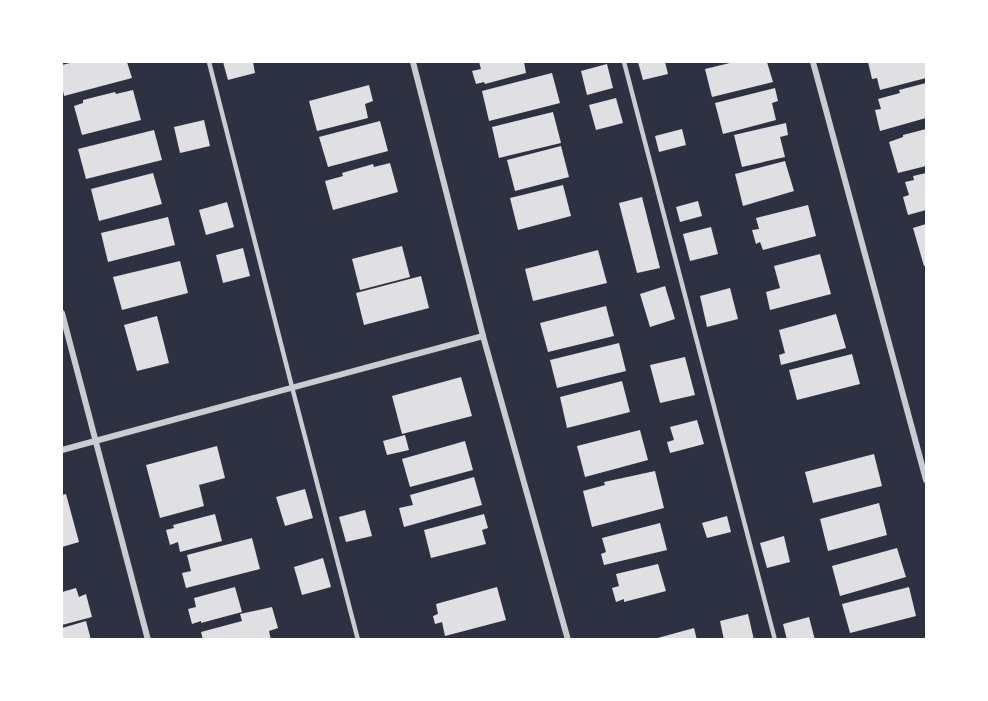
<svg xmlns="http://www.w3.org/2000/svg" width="988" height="701" font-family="Karla,sans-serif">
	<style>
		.building { fill: #e0e0e3 }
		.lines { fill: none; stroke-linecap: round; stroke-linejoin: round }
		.service { stroke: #caccd0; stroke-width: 4.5 }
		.minor { stroke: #caccd0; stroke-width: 6 }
	</style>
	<rect width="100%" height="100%" fill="#2d3142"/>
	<!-- building -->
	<g class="building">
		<path d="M74,62H127L132,78L64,96L62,86V65Z"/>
		<path d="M223,62H253L255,73L228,80Z"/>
		<path d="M479,62H524L526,73L485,84L484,82L476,84L472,71L481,69Z"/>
		<path d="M638,62H665L668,74L643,80Z"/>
		<path d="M734,62H767L773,82L712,97L705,69Z"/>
		<path d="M868,62H926V78L880,90L877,78L872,79Z"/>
		<path d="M607,64L613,88L587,95L581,71Z"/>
		<path d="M552,73L560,103L489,121L482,91Z"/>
		<path d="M926,83V118L880,131L875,110L881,109L878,99L900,93L899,90Z"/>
		<path d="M369,85L373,101L365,104L368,118L317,131L309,101Z"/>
		<path d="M775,88L778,101L772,103L776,120L723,134L715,103Z"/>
		<path d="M133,90L141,120L82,135L74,106L83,103V100L115,92L116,94Z"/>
		<path d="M616,98L623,123L596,130L589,105Z"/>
		<path d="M553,112L561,143L499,158L492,127Z"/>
		<path d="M204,120L210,146L180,153L174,127Z"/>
		<path d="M380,121L388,151L328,167L319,137Z"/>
		<path d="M786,123L788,135L780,137L785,157L742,167L734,135Z"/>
		<path d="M682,129L686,145L659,152L655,136Z"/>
		<path d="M926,129V166L898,173L889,142L903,137V135Z"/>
		<path d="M154,130L162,160L86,179L78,149Z"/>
		<path d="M561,146L569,177L515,191L507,160Z"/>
		<path d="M785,161L794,191L743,206L735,174Z"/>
		<path d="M390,163L398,192L333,210L325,181L343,176L342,173L373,164L374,167Z"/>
		<path d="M153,173L162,204L99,221L91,189Z"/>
		<path d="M926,173V210L908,215L903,197L909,195L905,182L914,180L913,176Z"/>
		<path d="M563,185L571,216L518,230L510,198Z"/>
		<path d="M642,197L660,268L637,273L619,203Z"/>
		<path d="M698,201L702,216L680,222L676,207Z"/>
		<path d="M227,202L234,227L206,235L199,210Z"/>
		<path d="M808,205L816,236L763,250L760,242L756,244L752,230L759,229L756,218Z"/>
		<path d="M168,217L175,245L108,262L101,233Z"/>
		<path d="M926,224V265L924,266L913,228Z"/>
		<path d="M711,227L718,254L690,261L683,234Z"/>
		<path d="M402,246L410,277L360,290L352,259Z"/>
		<path d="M243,248L250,276L223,283L216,255Z"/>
		<path d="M598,250L607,283L533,301L525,269Z"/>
		<path d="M820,254L831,294L770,310L766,292L780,288L774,266Z"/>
		<path d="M180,261L188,293L122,310L113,277Z"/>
		<path d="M421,276L429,308L364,325L356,293Z"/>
		<path d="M665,286L675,319L650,327L640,294Z"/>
		<path d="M730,288L738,319L707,327L700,296Z"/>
		<path d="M606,306L614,336L548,352L540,323Z"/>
		<path d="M836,314L846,348L781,365L779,355L785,353L779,330Z"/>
		<path d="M157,316L169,363L137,371L124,325Z"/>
		<path d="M619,343L626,371L557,388L550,360Z"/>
		<path d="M852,354L860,384L797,400L789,370Z"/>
		<path d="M685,357L695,395L660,403L650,365Z"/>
		<path d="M461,377L472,416L402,434L392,396Z"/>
		<path d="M622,381L630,412L567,428L560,397Z"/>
		<path d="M697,420L704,444L670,453L667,442L674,440L670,427Z"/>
		<path d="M640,430L648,460L585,477L577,446Z"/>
		<path d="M405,435L409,450L387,455L383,441Z"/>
		<path d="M465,441L473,470L410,487L402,459Z"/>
		<path d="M217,446L225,478L199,485L204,506L160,518L146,465Z"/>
		<path d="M874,454L882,486L813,503L805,472Z"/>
		<path d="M655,471L664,508L592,527L583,491L605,485L604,482Z"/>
		<path d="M474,477L482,505L404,527L399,508L413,505L410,495Z"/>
		<path d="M305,489L313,518L285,526L276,497Z"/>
		<path d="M66,494L79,542L62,547V495Z"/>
		<path d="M879,503L887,535L828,551L820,519Z"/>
		<path d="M365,510L372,536L346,542L339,517Z"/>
		<path d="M215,514L222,541L180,552L178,542L170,545L166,530L174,528L173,525Z"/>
		<path d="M484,514L488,528L482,530L486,544L431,558L424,530Z"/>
		<path d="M727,516L731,532L707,538L702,523Z"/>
		<path d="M660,523L667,550L604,565L601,554L606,552L602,538Z"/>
		<path d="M784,536L790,562L767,568L760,543Z"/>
		<path d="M252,538L260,569L186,588L182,573L191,571L187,555Z"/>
		<path d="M897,548L906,577L840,596L832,566Z"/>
		<path d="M323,558L331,587L302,595L294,567Z"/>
		<path d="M658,564L666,591L624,602V599L616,602L612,588L619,586L616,574Z"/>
		<path d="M235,587L242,612L201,623V621L192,624L188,609L196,607L194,598Z"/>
		<path d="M497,587L506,620L445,636L442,622L435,624L433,616L438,614L436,604Z"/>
		<path d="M909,587L916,616L850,633L842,604Z"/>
		<path d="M76,588L79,597L86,594L92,617L62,625V592Z"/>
		<path d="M272,607L278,628L269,631L271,640H203L201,632L242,621L240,614Z"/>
		<path d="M748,614L754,640H724L720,621Z"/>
		<path d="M809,617L815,640H787L783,624Z"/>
		<path d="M86,621L91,640H62V628Z"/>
		<path d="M694,628L697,640H654V639Z"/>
	</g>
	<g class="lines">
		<!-- service -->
		<g class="service">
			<path d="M209,62L292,387L358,640"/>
			<path d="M624,62L775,640"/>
		</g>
		<!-- minor -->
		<g class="minor">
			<path d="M413,62L483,336L568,640"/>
			<path d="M813,62L926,480"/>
			<path d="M62,313L148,640"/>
			<path d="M62,450L483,336"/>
		</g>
	</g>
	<!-- border -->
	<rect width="988" height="701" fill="none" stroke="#ffffff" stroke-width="126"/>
</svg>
